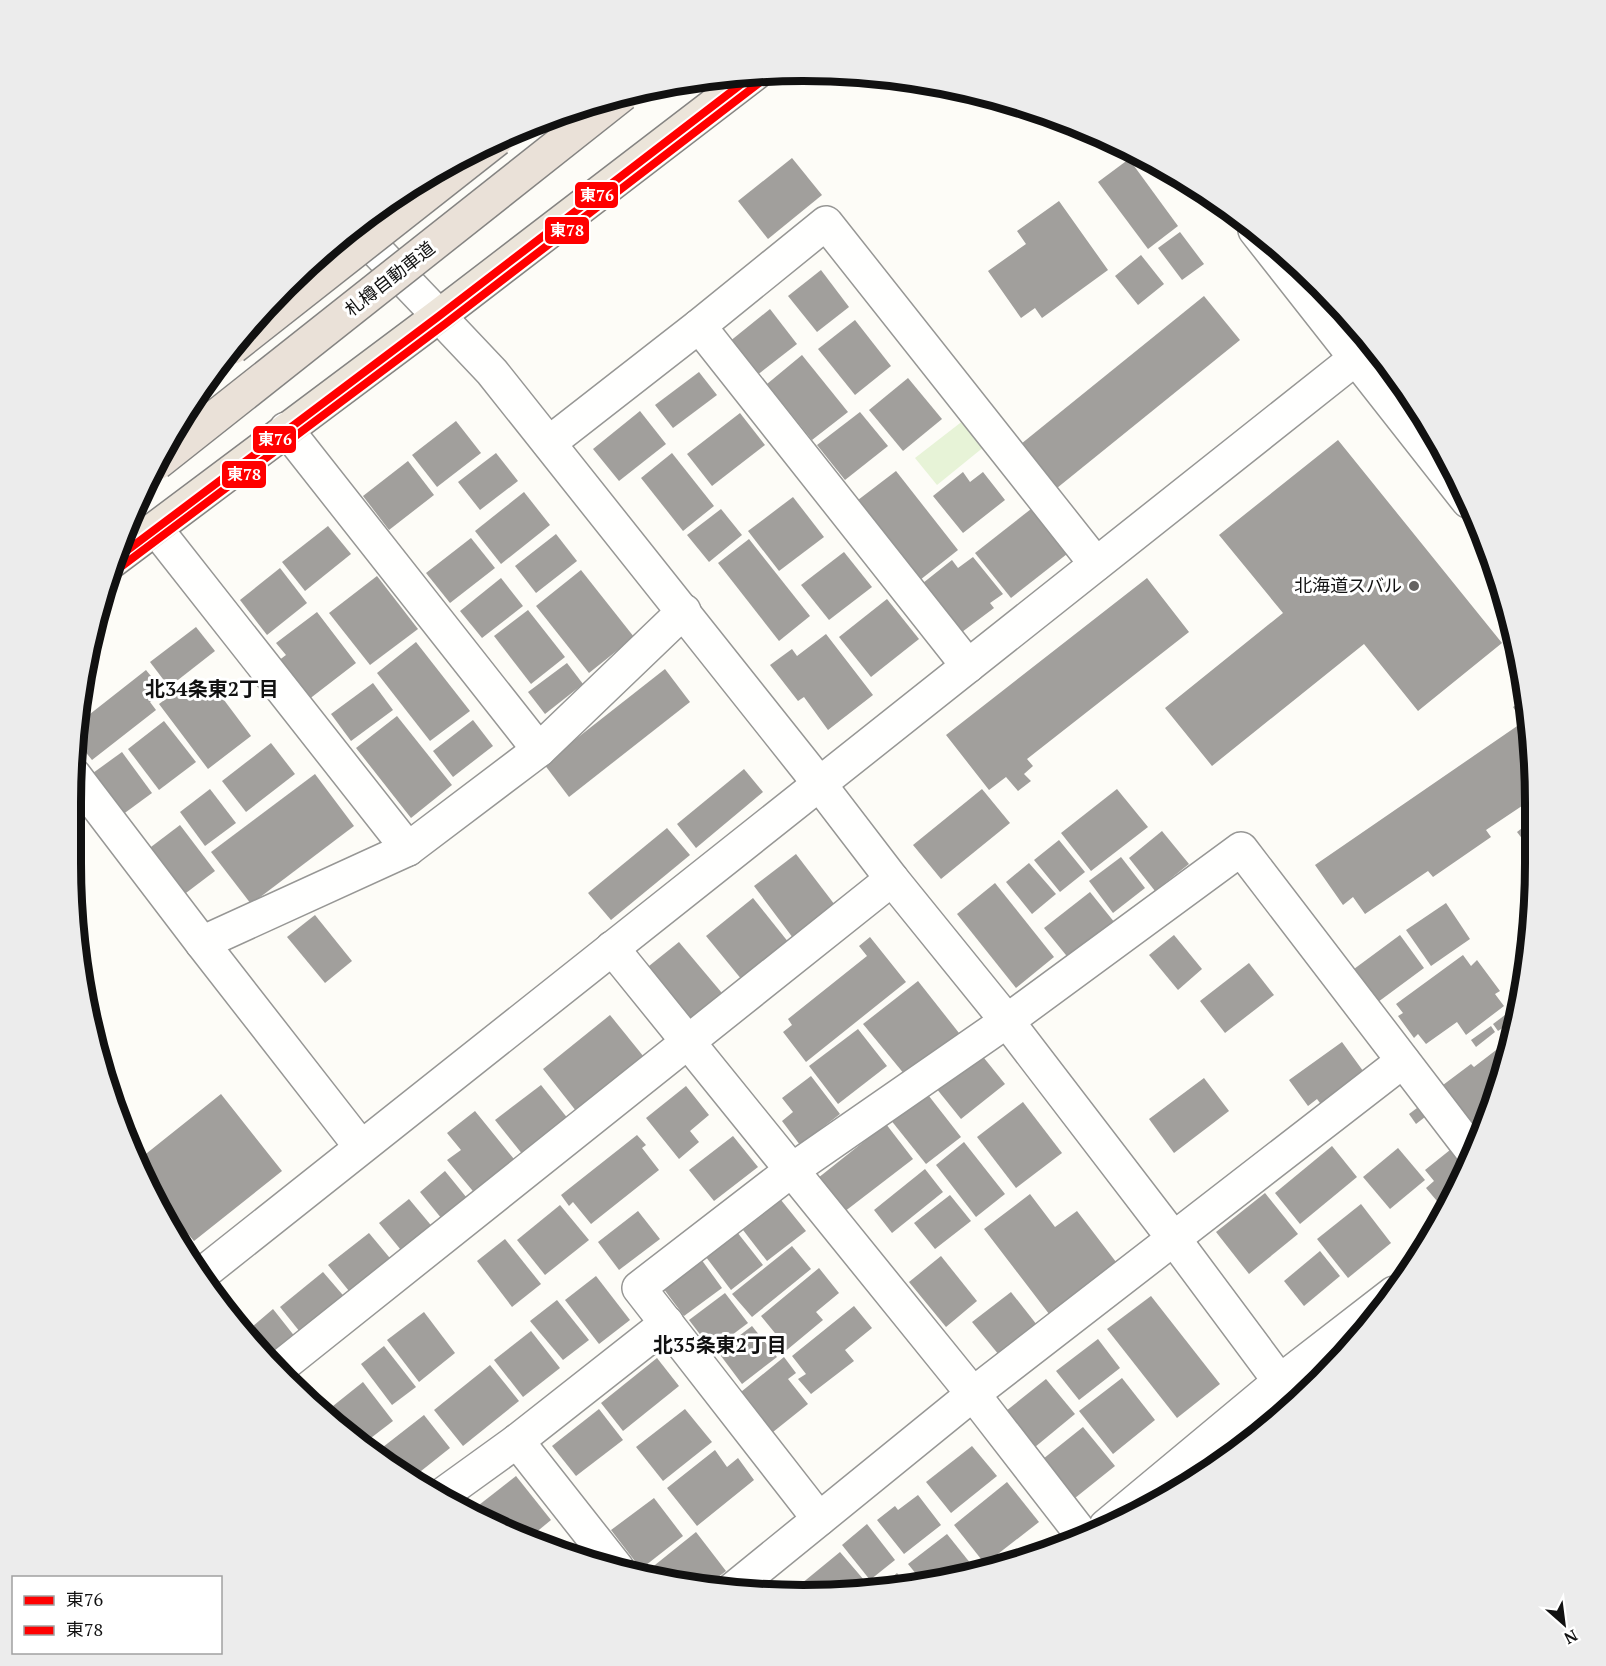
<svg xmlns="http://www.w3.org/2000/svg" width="1606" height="1666" font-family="'PT Serif','Noto Sans JP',serif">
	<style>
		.green { fill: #e7f3d7 }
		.building { fill: #a19f9c }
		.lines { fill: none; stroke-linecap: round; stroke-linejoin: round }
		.minor-casing { stroke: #979795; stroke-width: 36 }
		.tertiary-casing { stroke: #979795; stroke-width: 36 }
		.trunk-casing { stroke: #858482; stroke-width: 36 }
		.minor { stroke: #fffffe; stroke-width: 33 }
		.tertiary { stroke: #fffffe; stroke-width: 33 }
		.trunk { stroke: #ece5da; stroke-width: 33 }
		.motorway-bridge-casing { stroke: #858482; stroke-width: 36; stroke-linecap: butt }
		.motorway-bridge { stroke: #eae1d8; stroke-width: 33 }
		.bus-1-casing { stroke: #fff; stroke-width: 12 }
		.bus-2-casing { stroke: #fff; stroke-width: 12 }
		.bus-1 { stroke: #f00; stroke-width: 8 }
		.bus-2 { stroke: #f00; stroke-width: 8 }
		.poi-dot { fill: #646362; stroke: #fff; stroke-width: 2 }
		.labels { text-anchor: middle; stroke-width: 6; stroke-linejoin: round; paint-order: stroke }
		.street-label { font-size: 18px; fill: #111; stroke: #fff }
		.poi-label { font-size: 18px; fill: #111; stroke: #fff; text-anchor: end }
		.neighbourhood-label { font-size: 20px; font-weight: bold; fill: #111; stroke: #fff }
		.rim { fill: none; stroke: #111; stroke-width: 8 }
		.line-badge { stroke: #fff; stroke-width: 2 }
		.badge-label { font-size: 16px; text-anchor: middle; font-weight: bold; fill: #fff }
	</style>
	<rect width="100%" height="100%" fill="#fdfcf7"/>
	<!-- green -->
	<path class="green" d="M964,420L985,446L937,485L915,458Z"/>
	<!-- building -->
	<g class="building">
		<path d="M792,158L822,195L768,239L738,201Z"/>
		<path d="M1129,159L1178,226L1148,249L1098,182Z"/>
		<path d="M1059,201L1108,270L1042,318L1035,308L1021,318L988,271L1026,244L1017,231Z"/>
		<path d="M1180,232L1204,264L1182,280L1158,248Z"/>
		<path d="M1141,255L1164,284L1138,305L1115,276Z"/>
		<path d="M821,270L849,307L817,332L788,296Z"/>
		<path d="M1204,296L1240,340L1057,488L1021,444Z"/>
		<path d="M770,309L797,344L756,376L729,342Z"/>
		<path d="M855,320L891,366L855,395L818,349Z"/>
		<path d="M802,355L848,412L812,440L767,384Z"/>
		<path d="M699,372L717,395L673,428L655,405Z"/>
		<path d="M908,378L942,419L903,451L869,410Z"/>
		<path d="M640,411L666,444L619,481L593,449Z"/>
		<path d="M860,412L888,446L845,480L817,445Z"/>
		<path d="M740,413L765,445L712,486L687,454Z"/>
		<path d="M456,421L481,453L437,487L412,455Z"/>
		<path d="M1338,440L1502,643L1418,711L1364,644L1212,766L1165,708L1283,613L1219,535Z"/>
		<path d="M496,453L518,481L480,510L458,482Z"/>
		<path d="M672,453L714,506L683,531L641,478Z"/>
		<path d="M408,461L434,495L389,530L363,496Z"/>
		<path d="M896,471L958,550L920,580L858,500Z"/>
		<path d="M963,472L970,482L983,472L1005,500L963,533L933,496Z"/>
		<path d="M524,492L550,525L501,564L475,531Z"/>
		<path d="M793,497L824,537L779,571L748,531Z"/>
		<path d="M721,509L742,535L709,562L687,535Z"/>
		<path d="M1031,509L1067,554L1011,598L975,553Z"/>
		<path d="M328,526L351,554L305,591L282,562Z"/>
		<path d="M556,534L577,561L536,593L515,566Z"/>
		<path d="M471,538L495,568L450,603L426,573Z"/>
		<path d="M749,539L810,616L779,641L718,563Z"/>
		<path d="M844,552L872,587L829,620L801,585Z"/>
		<path d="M973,557L1003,594L990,603L994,608L962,632L923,583L952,560L958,568Z"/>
		<path d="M280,568L307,603L267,635L240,600Z"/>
		<path d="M581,570L634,637L589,673L536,606Z"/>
		<path d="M377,576L418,629L370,665L329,613Z"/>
		<path d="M501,578L523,606L482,638L460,611Z"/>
		<path d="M1147,578L1189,632L1027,759L1033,766L1024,774L1031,781L1018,791L1006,777L989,790L946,735Z"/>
		<path d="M887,599L919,639L871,677L839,637Z"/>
		<path d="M528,610L565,657L531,684L494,636Z"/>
		<path d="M317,612L356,663L308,700L278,661L286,655L276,643Z"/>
		<path d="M196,627L215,651L169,687L150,662Z"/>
		<path d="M826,634L873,695L828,730L804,697L798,701L770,665L792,649L797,656Z"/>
		<path d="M416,642L470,711L430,741L377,673Z"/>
		<path d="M567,663L583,684L545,714L528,692Z"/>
		<path d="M665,669L690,702L569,797L544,764Z"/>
		<path d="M146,670L163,691L150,702L156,710L92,760L75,739L76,725Z"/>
		<path d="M209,680L251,736L208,769L159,704L190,681L196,690Z"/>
		<path d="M373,683L393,710L351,741L331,714Z"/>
		<path d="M1525,699L1534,755V798L1486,830L1491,837L1433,877L1428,871L1365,914L1353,897L1343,905L1315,865L1523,722L1513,707Z"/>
		<path d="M397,716L452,785L411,818L356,748Z"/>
		<path d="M473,720L493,746L453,777L433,751Z"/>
		<path d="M164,721L196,762L159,790L128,749Z"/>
		<path d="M271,743L295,774L246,812L222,781Z"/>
		<path d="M122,752L152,793L122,815L93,773Z"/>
		<path d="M744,769L763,792L696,848L677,824Z"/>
		<path d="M315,774L354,826L251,904L211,852Z"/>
		<path d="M210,789L236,823L205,846L180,812Z"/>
		<path d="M982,789L1010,823L941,879L913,845Z"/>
		<path d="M1117,789L1148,827L1091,871L1061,833Z"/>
		<path d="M1534,819V854L1517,832Z"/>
		<path d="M180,825L215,871L182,896L147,850Z"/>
		<path d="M667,828L690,855L611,920L588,893Z"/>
		<path d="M1162,831L1189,864L1155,891L1129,858Z"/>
		<path d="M1059,840L1085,872L1060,892L1034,860Z"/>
		<path d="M796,854L838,909L796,942L754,886Z"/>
		<path d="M1121,857L1145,888L1113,913L1089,881Z"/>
		<path d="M1029,863L1056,894L1032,914L1006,882Z"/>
		<path d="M995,883L1054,957L1016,988L957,914Z"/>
		<path d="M1090,892L1115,923L1070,960L1044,928Z"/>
		<path d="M753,898L789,943L742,980L706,936Z"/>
		<path d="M1446,903L1470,939L1431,966L1406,930Z"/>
		<path d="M315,915L352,961L325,983L287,937Z"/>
		<path d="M1174,935L1202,969L1178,990L1149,955Z"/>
		<path d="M1400,935L1424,968L1378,1002L1354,969Z"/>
		<path d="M870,937L906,982L806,1062L783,1032L792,1025L788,1019L867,956L859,946Z"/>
		<path d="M679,942L727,999L686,1032L639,974Z"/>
		<path d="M1463,955L1471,966L1477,960L1500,991L1495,994L1504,1006L1466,1035L1457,1022L1426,1044L1418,1034L1414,1038L1398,1016L1403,1013L1396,1004Z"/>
		<path d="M1249,963L1274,995L1225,1033L1200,1001Z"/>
		<path d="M918,981L959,1033L905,1075L863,1024Z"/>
		<path d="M1513,1009L1517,1014L1516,1019L1498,1031L1493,1024Z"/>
		<path d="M610,1015L648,1062L580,1116L543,1069Z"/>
		<path d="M1491,1026L1495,1032L1476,1047L1471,1040Z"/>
		<path d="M858,1029L887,1066L838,1104L809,1066Z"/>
		<path d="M1513,1037L1510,1053L1477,1142L1435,1091L1471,1064L1474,1067Z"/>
		<path d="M1342,1042L1366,1075L1323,1107L1317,1099L1308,1106L1289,1080Z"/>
		<path d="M980,1053L1005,1084L961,1119L936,1088Z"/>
		<path d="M811,1076L840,1114L800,1145L782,1121L793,1112L782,1098Z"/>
		<path d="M1204,1078L1229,1111L1174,1153L1149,1119Z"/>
		<path d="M541,1085L569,1120L523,1155L495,1120Z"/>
		<path d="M686,1086L709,1115L690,1131L699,1142L679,1159L646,1118Z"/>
		<path d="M925,1091L961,1137L926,1164L890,1119Z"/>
		<path d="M221,1094L282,1171L194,1241L175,1218L171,1222L137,1161Z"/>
		<path d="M1023,1102L1062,1153L1016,1188L977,1137Z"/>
		<path d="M1417,1108L1425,1117L1416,1124L1409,1114Z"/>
		<path d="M475,1111L518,1164L477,1196L447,1160L461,1150L447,1133Z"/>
		<path d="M886,1124L913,1159L844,1212L818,1178Z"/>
		<path d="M637,1135L646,1145L642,1148L659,1170L591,1224L573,1202L569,1206L561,1195Z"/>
		<path d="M733,1136L758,1167L714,1201L689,1170Z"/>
		<path d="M964,1142L1005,1194L976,1217L936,1165Z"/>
		<path d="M1332,1146L1357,1177L1300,1224L1275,1193Z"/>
		<path d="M1398,1148L1425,1180L1390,1209L1363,1177Z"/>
		<path d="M1450,1150L1466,1170L1460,1187L1453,1198L1442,1207L1426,1188L1434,1181L1425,1170Z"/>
		<path d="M925,1169L943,1192L892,1233L874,1210Z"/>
		<path d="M445,1171L471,1203L446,1224L420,1192Z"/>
		<path d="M1265,1193L1298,1234L1249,1274L1216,1232Z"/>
		<path d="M1030,1194L1055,1227L1077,1211L1126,1275L1059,1327L984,1229Z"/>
		<path d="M950,1195L971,1221L935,1249L914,1223Z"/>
		<path d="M409,1199L435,1230L405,1255L379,1223Z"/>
		<path d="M781,1200L806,1231L767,1261L743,1230Z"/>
		<path d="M1361,1204L1391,1243L1348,1278L1317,1239Z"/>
		<path d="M560,1205L589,1240L545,1275L517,1240Z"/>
		<path d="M638,1211L660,1239L619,1270L598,1242Z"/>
		<path d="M737,1232L763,1265L731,1290L706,1257Z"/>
		<path d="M369,1233L394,1263L353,1296L328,1265Z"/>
		<path d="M505,1239L541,1284L512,1307L477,1261Z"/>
		<path d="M792,1246L811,1269L752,1317L732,1294Z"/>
		<path d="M1320,1251L1340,1276L1304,1306L1284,1281Z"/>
		<path d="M941,1256L977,1301L946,1327L909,1282Z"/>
		<path d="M701,1259L722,1288L684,1316L663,1288Z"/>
		<path d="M819,1268L839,1293L816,1312L823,1320L782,1354L772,1343L779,1338L761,1316Z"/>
		<path d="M323,1272L348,1301L304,1337L280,1307Z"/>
		<path d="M596,1276L630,1320L599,1344L565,1300Z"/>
		<path d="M1011,1292L1037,1325L999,1355L972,1322Z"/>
		<path d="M725,1293L748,1323L712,1350L689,1320Z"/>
		<path d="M1151,1296L1220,1384L1177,1418L1107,1329Z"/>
		<path d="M557,1300L589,1340L563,1360L530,1321Z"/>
		<path d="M854,1306L872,1328L845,1350L854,1361L811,1394L798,1379L806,1374L792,1356Z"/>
		<path d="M239,1309L253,1326L273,1309L296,1338L269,1359L229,1317Z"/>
		<path d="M424,1312L455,1353L419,1382L387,1340Z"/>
		<path d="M752,1326L777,1357L742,1384L718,1352Z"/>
		<path d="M531,1331L560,1368L523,1397L494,1360Z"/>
		<path d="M1098,1339L1120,1368L1079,1400L1056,1371Z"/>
		<path d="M384,1346L416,1387L392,1405L361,1364Z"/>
		<path d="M784,1357L796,1373L788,1379L808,1404L768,1436L736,1396Z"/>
		<path d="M657,1358L679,1386L623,1431L601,1403Z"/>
		<path d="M490,1365L519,1401L463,1446L434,1410Z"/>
		<path d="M1122,1378L1155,1420L1113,1454L1079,1411Z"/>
		<path d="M1046,1379L1075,1414L1035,1447L1006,1411Z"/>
		<path d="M363,1382L393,1421L363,1444L333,1406Z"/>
		<path d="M312,1387L351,1435V1436L320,1413L302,1395Z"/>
		<path d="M599,1409L623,1440L576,1476L552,1446Z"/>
		<path d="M685,1409L712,1442L663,1481L636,1447Z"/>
		<path d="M424,1415L450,1448L411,1479L404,1474L383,1447Z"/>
		<path d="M1083,1427L1115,1466L1070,1502L1038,1463Z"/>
		<path d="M374,1444L387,1461V1462L368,1448Z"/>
		<path d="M972,1446L997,1476L951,1513L926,1482Z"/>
		<path d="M715,1450L727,1467L738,1458L754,1480L697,1526L667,1488Z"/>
		<path d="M516,1476L551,1520L528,1539L470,1512Z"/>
		<path d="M1007,1482L1039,1522L985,1564L954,1525Z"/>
		<path d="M918,1495L941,1525L904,1554L877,1520L895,1506L898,1510Z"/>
		<path d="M654,1498L683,1536L641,1569L611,1530Z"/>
		<path d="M867,1524L895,1560L870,1580L842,1545Z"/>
		<path d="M696,1532L726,1571L704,1588L656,1577L650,1569Z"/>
		<path d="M947,1534L975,1569L921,1580L908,1564Z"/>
		<path d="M840,1552L864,1580L853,1589L856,1593H809L801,1584Z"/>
		<path d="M897,1573L906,1583L879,1588Z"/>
		<path d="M790,1586L795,1592H783Z"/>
	</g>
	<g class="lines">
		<defs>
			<g id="minor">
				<path d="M439,316L492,372L807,768L892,879L1007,1021L1174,1239L1296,1403"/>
				<path d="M699,326L968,666"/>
				<path d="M286,429L539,750"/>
				<path d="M549,443L699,326L826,223L1096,564"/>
				<path d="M156,529L408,849"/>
				<path d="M74,775L202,943L361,1147"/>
				<path d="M202,943L408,849L539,750L684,611"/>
				<path d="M612,948L973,1394L1083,1536"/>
				<path d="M202,1274L1356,358"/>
				<path d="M278,1369L892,879"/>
				<path d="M517,1441L617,1568"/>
				<path d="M438,1498L517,1441L667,1323"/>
				<path d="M819,1519L639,1288L792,1170L1007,1021L1241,849L1473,1152"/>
				<path d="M1106,1526L1279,1382L1394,1293"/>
				<path d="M732,1590L973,1394L1403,1061"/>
			</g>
			<g id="tertiary">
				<path d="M353,226L439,316"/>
				<path d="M1255,230L1468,501"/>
			</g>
			<path id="trunk" d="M112,561L439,316L757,72"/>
		</defs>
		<!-- minor casing -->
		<use href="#minor" class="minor-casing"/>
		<!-- tertiary casing -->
		<use href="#tertiary" class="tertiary-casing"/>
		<!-- trunk casing -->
		<use href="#trunk" class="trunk-casing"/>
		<!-- minor -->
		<use href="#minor" class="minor"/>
		<!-- tertiary -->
		<use href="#tertiary" class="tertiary"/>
		<!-- trunk -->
		<use href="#trunk" class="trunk"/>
		<defs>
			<g id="motorway-bridge">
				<path d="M233,347L497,139"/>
				<path d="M157,463L623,94"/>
			</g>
		</defs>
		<!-- motorway-bridge casing -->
		<use href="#motorway-bridge" class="motorway-bridge-casing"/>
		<!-- motorway-bridge -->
		<use href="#motorway-bridge" class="motorway-bridge"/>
		<defs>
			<path id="bus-1" d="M113,561L439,316L757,72"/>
			<path id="bus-2" d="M118,569L445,324L763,80"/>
		</defs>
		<!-- bus-1 casing -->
		<use href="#bus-1" class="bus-1-casing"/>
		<!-- bus-2 casing -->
		<use href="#bus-2" class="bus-2-casing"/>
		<!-- bus-1 -->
		<use href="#bus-1" class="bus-1"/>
		<!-- bus-2 -->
		<use href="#bus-2" class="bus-2"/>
	</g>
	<!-- markers -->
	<circle class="poi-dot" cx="1414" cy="586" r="6"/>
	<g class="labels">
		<!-- street labels -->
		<g class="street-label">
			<text transform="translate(390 279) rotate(-38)" y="6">札樽自動車道</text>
		</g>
		<!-- poi labels -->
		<g class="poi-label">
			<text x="1402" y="592">北海道スバル</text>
		</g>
		<!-- neighbourhood labels -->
		<g class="neighbourhood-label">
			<text x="212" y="696">北34条東2丁目</text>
			<text x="720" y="1352">北35条東2丁目</text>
		</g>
	</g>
	<!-- crop -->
	<path d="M0 0H1606V1666H0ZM803 81H803A722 722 0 0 1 1525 803V863A722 722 0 0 1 803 1585H803A722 722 0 0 1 81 863V803A722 722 0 0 1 803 81Z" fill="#ececec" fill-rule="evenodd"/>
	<path class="rim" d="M803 81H803A722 722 0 0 1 1525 803V863A722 722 0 0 1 803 1585H803A722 722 0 0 1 81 863V803A722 722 0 0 1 803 81Z"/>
	<g class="line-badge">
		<rect x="574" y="181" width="45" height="28" rx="6" fill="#f00"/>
		<rect x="544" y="216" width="46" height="29" rx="6" fill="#f00"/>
		<rect x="252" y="425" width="45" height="29" rx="6" fill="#f00"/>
		<rect x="221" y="460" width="46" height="29" rx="6" fill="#f00"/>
	</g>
	<g class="badge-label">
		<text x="597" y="201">東76</text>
		<text x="567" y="236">東78</text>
		<text x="275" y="445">東76</text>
		<text x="244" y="480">東78</text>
	</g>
	<!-- legend -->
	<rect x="12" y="1576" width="210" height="78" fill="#ffffff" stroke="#a0a0a0" stroke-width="1.5"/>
	<rect x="24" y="1596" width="30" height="9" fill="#ff0000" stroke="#a0a0a0" stroke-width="1.5"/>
	<text x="66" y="1606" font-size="18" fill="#111111">東76</text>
	<rect x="24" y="1626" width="30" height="9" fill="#ff0000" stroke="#a0a0a0" stroke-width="1.5"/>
	<text x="66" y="1636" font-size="18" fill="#111111">東78</text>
	<!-- north arrow -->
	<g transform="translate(1564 1624) rotate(152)" stroke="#ffffff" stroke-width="4.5" paint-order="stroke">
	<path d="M0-4.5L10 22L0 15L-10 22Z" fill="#111111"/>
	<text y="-9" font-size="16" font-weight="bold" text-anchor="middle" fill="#111111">N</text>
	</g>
</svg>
